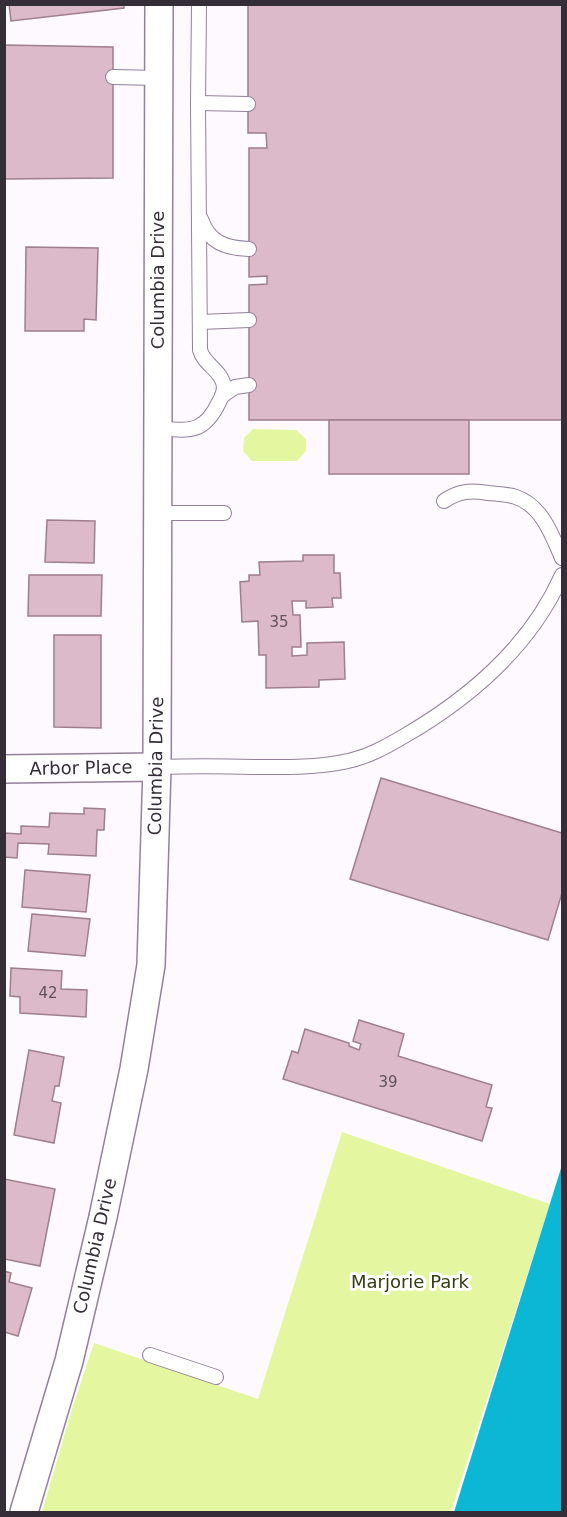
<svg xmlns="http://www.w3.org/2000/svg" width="567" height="1517" font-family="'DejaVu Sans',sans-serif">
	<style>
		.green { fill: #e4f7a0 }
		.water { fill: #0cb7d5 }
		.building { fill: #ddbaca; stroke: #9f7e8e; stroke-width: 1.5 }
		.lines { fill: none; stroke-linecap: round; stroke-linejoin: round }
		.service-casing { stroke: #94809b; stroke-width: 16 }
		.minor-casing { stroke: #94809b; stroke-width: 30 }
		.service { stroke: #fff; stroke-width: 14 }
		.minor { stroke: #fff; stroke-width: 27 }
		.labels { text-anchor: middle; stroke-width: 6; stroke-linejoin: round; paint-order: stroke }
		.number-label { font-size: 15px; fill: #5f505c }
		.street-label { font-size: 18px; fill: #352d38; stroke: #fff }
		.park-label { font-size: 18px; fill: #343c13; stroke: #fff }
	</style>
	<rect width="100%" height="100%" fill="#fdf9ff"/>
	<!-- green -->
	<g class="green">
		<path d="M253,429L296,430L306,439V451L297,461H252L243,451L244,438Z"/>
		<path d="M342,1132L550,1204L451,1512H42L71,1412L94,1343L258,1399Z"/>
	</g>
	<!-- water -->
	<path class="water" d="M562,1165V1512H454Z"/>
	<!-- building -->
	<g class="building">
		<path d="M9,4H124V8L11,21Z"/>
		<path d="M248,4H562V420H249V285L267,284V276L249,277V148H267L266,133H248Z"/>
		<path d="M4,45L113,47V178L4,179Z"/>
		<path d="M26,247L98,248L96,320L84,319V331H25Z"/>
		<rect x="329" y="420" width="140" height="54"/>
		<path d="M47,520L95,521L94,563L45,562Z"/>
		<path d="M303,555H334V573H340L341,598H332L333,607L306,608V601H292L293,615H300L301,647H292V656L307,655V643L344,642L345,679L319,680V687L266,688V655H259L258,621L242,622L240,582L249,581V575H260L259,562L303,561Z"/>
		<path d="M29,575H102L101,616H28Z"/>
		<path d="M54,635H101V728L54,727Z"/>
		<path d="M381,778L562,833V893L548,940L350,879Z"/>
		<path d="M84,808L105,809L104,830H97L96,856L48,854L49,844L18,843L17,858L4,857V833L21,834V826L49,827L50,813L84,814Z"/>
		<path d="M25,870L90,875L86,912L22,907Z"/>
		<path d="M32,914L90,919L85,956L28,951Z"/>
		<path d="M11,968L62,971L61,989L87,990L86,1017L20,1013V997L10,996Z"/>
		<path d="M359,1020L404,1034L398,1056L492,1085L486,1107L492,1108L482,1141L283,1079L292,1051L298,1053L305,1029L349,1043V1046L359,1050L361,1044L353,1041Z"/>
		<path d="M29,1050L64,1057L59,1086H55L52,1101L61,1103L54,1143L14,1135Z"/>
		<path d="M4,1179L55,1189L40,1266L4,1259Z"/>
		<path d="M4,1271L11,1273L9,1282L32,1288L18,1336L4,1332Z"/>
	</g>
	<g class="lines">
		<defs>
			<g id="service">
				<path d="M113,77L159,78"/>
				<path d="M198,103L248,104"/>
				<path d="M201,219C209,243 226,248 249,249"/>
				<path d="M200,322L249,320"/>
				<path d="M222,396L235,387L249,385"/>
				<path d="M158,428C189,431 204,434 219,402C223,395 226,387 222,380C217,368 204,364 200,350L198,103L199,4"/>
				<path d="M444,501C459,491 470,490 488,493C497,494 507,494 516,497C542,506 552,535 562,558"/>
				<path d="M158,513H224"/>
				<path d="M157,767C189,766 221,766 253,767C283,767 313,768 343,762C366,758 386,747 406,735C471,697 531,645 562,575"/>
				<path d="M150,1355L216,1377"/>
			</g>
			<g id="minor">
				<path d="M4,769L157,767"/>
				<path d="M24,1512L69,1361L103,1217L134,1069L151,965L157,767L159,4"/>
			</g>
		</defs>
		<!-- service casing -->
		<use href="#service" class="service-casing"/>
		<!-- minor casing -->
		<use href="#minor" class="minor-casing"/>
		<!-- service -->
		<use href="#service" class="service"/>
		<!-- minor -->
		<use href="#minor" class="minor"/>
	</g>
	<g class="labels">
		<!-- number labels -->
		<g class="number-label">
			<text x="279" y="627">35</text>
			<text x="48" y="998">42</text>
			<text x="388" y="1087">39</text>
		</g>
		<!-- street labels -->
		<g class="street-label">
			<text transform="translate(158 280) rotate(-90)" y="6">Columbia Drive</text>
			<text transform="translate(156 766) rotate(-89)" y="6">Columbia Drive</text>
			<text transform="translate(81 768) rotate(-1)" y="6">Arbor Place</text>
			<text transform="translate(95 1246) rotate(-77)" y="6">Columbia Drive</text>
		</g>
		<!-- park labels -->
		<g class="park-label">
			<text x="410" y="1288">Marjorie Park</text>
		</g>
	</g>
	<!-- border -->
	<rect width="567" height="1517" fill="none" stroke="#352d38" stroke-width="12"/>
</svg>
